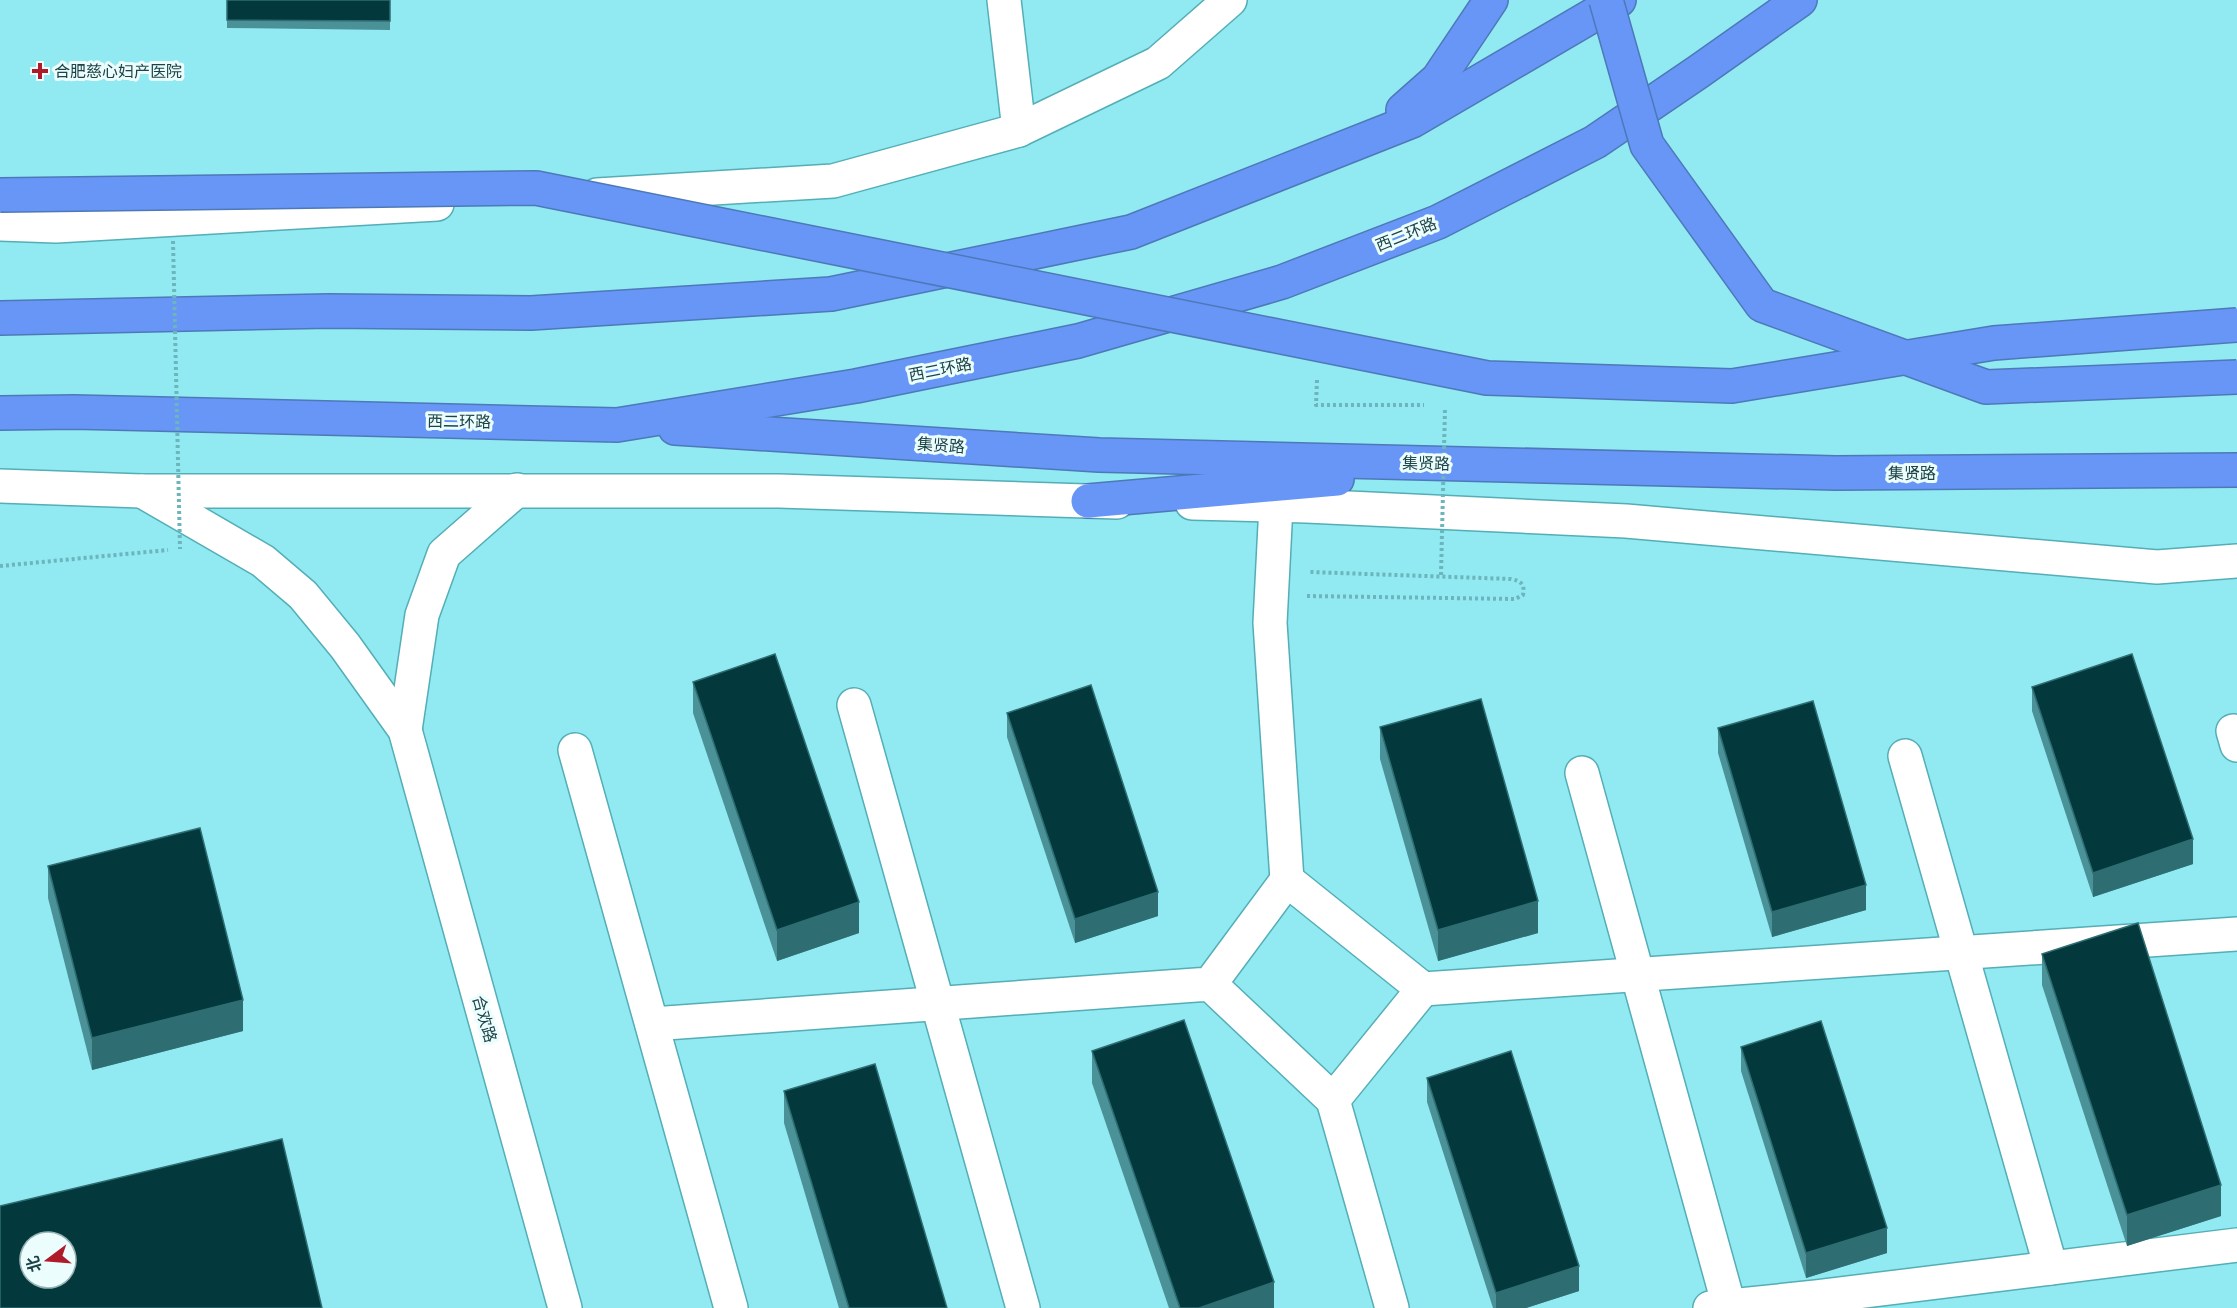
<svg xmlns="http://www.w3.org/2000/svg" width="2237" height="1308" font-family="'Noto Sans','Noto Sans SC',sans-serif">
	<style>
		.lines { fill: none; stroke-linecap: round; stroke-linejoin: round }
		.minor-casing { stroke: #54aeb6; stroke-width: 36 }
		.highway-casing { stroke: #4d79b8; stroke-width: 36 }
		.path { stroke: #6cb5bc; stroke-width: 4; stroke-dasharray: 3 3; stroke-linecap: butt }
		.minor { stroke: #fff; stroke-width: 33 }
		.highway { stroke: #6796f6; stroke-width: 33 }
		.highway-bridge-casing { stroke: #4d79b8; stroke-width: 36; stroke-linecap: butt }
		.path-bridge { stroke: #6cb5bc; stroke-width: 4; stroke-dasharray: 3 3; stroke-linecap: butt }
		.highway-bridge { stroke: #6796f6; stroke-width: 33 }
		.wall { fill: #4a9198 }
		.shaded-wall { fill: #2e6e73 }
		.building { fill: #03393d; stroke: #2e6e73; stroke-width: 1.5; fill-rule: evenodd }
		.poi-dot { fill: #af1b29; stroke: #ecfdfe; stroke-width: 2 }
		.labels { text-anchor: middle; stroke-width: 6; stroke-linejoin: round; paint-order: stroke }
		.poi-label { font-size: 16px; fill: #1d4346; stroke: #ecfdfe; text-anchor: start }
		.street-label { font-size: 16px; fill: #1d4346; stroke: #ecfdfe }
	</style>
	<rect width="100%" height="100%" fill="#91e9f2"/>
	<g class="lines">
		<defs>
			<g id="minor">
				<path d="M1004,0L1019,130"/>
				<path d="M597,195L833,181L1019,130L1158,63L1230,0"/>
				<path d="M0,224L56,226L437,204"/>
				<path d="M0,486L141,491H779L1117,502"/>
				<path d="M142,491L263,561L303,595L345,646L405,730L565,1308"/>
				<path d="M1192,503L1306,506L1626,521L2157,567L2237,561"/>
				<path d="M1276,505L1270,623L1287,880"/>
				<path d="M854,705L1023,1308"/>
				<path d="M405,730L422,615L444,554L517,490"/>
				<path d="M2233,731L2237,745"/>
				<path d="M575,750L731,1308"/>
				<path d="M1905,756L2051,1268"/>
				<path d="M1582,773L1729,1306"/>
				<path d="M1423,989L2237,934"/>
				<path d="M652,1024L1210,984L1333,1100L1423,989L1287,880L1210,984"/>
				<path d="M1333,1100L1392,1308"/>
				<path d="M1710,1308L1816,1297L2237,1245"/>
			</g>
			<g id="highway">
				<path d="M1403,110L1438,79L1491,0"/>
				<path d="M0,318L329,311L531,313L831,294L1131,232L1412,121L1619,0"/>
				<path d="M0,413L74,412L617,425L856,386L1078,341L1282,282L1438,222L1595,142L1698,72L1800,0"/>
				<path d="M675,428L1099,455L1836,473L2237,470"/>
				<path d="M1088,501L1337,479"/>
			</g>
		</defs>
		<!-- minor casing -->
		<use href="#minor" class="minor-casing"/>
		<!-- highway casing -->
		<use href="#highway" class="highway-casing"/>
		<!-- path -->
		<g class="path">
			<path d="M1317,380L1316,405H1424"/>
			<path d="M0,566L168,550"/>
			<path d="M1307,596L1515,599L1523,595C1525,584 1521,581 1511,579L1310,572"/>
		</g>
		<!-- minor -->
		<use href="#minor" class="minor"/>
		<!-- highway -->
		<use href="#highway" class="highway"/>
		<defs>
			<g id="highway-bridge">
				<path d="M1606,0L1647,145L1762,305L1986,387L2237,377"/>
				<path d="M0,195L536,188L1487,378L1732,386L1994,343L2237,325"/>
			</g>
		</defs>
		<!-- highway-bridge casing -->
		<use href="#highway-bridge" class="highway-bridge-casing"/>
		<!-- path-bridge -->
		<g class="path-bridge">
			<path d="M173,241L180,549"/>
			<path d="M1441,575L1445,408"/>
		</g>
		<!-- highway-bridge -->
		<use href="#highway-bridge" class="highway-bridge"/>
	</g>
	<!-- wall -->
	<g class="wall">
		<path d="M227,0H390V30L227,28Z"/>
		<path d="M693,682L859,933L777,961L693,713Z"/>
		<path d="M2032,687L2193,864L2093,897L2032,711Z"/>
		<path d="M1007,713L1158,916L1075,943L1007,737Z"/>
		<path d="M1380,727L1538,933L1438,961L1380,759Z"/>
		<path d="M1718,728L1866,910L1772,937L1718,753Z"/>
		<path d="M48,866L243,1031L92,1070L48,898Z"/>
		<path d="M2042,954L2221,1216L2127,1246L2042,985Z"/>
		<path d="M1741,1047L1887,1253L1806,1278L1741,1071Z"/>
		<path d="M1092,1051L1274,1308H1169L1092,1083Z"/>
		<path d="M1427,1078L1579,1291L1526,1308H1493L1427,1102Z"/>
		<path d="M784,1091L947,1308H839L784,1123Z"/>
	</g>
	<!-- shaded-wall -->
	<g class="shaded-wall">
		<path d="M2193,839V864L2093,897V873Z"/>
		<path d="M1866,885V910L1772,937V912Z"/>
		<path d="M1158,892V916L1075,943V919Z"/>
		<path d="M1538,901V933L1438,961V930Z"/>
		<path d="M859,902V933L777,961V930Z"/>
		<path d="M243,1000V1031L92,1070V1038Z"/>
		<path d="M2221,1185V1216L2127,1246V1215Z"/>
		<path d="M1887,1228V1253L1806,1278V1253Z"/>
		<path d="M1579,1266V1291L1526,1308H1496V1293Z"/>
		<path d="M1274,1282V1308H1199Z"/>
	</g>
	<!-- building -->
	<g class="building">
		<path d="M227,0H390V21L227,20Z"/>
		<path d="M775,654L859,902L777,930L693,682Z"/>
		<path d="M2132,654L2193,839L2093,873L2032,687Z"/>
		<path d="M1091,685L1158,892L1075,919L1007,713Z"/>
		<path d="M1481,699L1538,901L1438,930L1380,727Z"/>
		<path d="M1813,701L1866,885L1772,912L1718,728Z"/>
		<path d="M200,828L243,1000L92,1038L48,866Z"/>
		<path d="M2138,923L2221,1185L2127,1215L2042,954Z"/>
		<path d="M1184,1020L1274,1282L1199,1308H1180L1092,1051Z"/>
		<path d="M1821,1021L1887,1228L1806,1253L1741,1047Z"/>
		<path d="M1511,1051L1579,1266L1496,1293L1427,1078Z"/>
		<path d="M875,1064L947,1308H849L784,1091Z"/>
		<path d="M282,1139L322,1308H0V1206ZM30,1242H66V1278H30Z"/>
	</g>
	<!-- markers -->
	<path class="poi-dot" d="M37 62h6v6h6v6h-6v6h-6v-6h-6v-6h6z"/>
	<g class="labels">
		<!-- poi labels -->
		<g class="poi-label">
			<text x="54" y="77">合肥慈心妇产医院</text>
		</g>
		<!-- street labels -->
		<g class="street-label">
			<text transform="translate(1406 234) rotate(-22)" y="6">西二环路</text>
			<text transform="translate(940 369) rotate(-11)" y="6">西二环路</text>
			<text transform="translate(459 421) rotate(1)" y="6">西二环路</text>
			<text transform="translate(941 445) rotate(4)" y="6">集贤路</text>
			<text transform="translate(1426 463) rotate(1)" y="6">集贤路</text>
			<text x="1912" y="479">集贤路</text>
			<text transform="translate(485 1019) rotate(74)" y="6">合欢路</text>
		</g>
	</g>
	<!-- north arrow -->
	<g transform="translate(48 1260) rotate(254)"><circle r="28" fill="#ecfdfe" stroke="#99b3b4" stroke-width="1.5"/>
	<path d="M0-4.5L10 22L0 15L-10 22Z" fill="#af1b29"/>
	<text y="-9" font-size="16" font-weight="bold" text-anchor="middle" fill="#1d4346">北</text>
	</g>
</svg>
